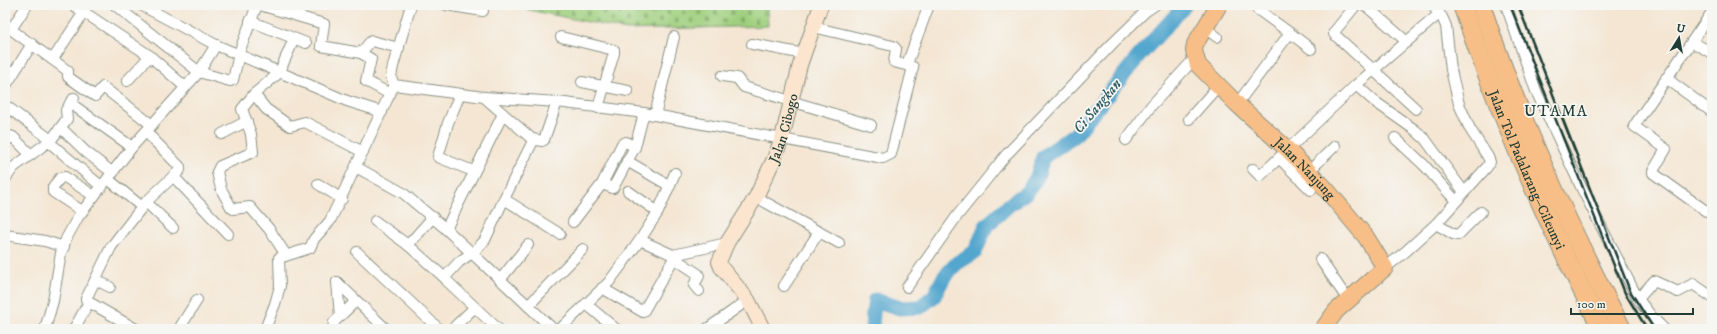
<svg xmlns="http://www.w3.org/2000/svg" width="1717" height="334" font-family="'IM FELL DW Pica',serif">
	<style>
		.cemetery { fill: url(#cemetery-stones); stroke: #60865a }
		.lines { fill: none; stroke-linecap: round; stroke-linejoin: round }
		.river { stroke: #52a6ce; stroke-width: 15 }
		.street-casing { stroke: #8a9284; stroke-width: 12 }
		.secondary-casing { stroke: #8a9284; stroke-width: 16 }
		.primary-casing { stroke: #8a9284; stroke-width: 18 }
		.highway-casing { stroke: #8a9284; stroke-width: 20 }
		.street { stroke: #fff; stroke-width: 10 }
		.secondary { stroke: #fce5cf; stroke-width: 14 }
		.primary { stroke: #f7be87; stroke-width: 16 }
		.highway { stroke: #f7be87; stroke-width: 18 }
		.rail { stroke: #1f3d34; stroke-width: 2.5 }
		.labels { text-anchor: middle; stroke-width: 3.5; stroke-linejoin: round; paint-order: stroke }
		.street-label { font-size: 14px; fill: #1f3d34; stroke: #f6f6f2 }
		.water-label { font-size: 15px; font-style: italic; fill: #2e5c62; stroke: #f6f6f2 }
		.quarter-label { font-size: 16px; letter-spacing: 1px; fill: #1f3d34; stroke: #f6f6f2 }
	</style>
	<defs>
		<pattern id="cemetery-stones" width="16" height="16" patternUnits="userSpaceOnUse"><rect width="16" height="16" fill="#a0d07f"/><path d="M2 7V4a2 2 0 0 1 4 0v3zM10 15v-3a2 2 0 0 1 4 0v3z" fill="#82aa69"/></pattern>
	</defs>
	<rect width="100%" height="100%" fill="#f6f6f2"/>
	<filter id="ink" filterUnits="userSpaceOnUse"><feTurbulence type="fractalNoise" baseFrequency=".025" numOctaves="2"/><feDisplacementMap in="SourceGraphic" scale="8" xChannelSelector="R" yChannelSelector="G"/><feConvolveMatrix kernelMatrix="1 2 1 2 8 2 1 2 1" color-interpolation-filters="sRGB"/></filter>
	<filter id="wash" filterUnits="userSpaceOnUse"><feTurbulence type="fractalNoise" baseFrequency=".012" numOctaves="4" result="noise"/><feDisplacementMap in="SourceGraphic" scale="16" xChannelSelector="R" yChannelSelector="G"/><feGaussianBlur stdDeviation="0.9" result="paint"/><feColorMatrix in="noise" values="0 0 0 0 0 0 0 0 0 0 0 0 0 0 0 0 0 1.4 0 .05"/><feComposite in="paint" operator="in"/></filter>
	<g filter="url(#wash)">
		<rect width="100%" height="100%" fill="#f4e6d3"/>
		<!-- cemetery -->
		<path class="cemetery" d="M504,5H767L768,26L627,30Z"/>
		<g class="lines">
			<!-- river -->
			<path class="river" d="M872,329L873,314L875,300L900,308L920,307L934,296L944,277L957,263L975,252L986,226L1009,205L1027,192L1037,177L1043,157L1076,134L1139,56L1185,5"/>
		</g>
	</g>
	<g filter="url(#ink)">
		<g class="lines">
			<defs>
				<g id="street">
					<path d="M73,5L150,56L184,86"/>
					<path d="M115,5L199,72L230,81L233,80L240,50L257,5"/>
					<path d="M141,5L216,45"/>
					<path d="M260,5L324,24L321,46L361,53L370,42L372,41L399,48"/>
					<path d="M411,5L393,66L391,77L394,85L484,97L532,139V143L504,199L485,240L476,250L459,262L446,276L447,281L498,329"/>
					<path d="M446,5L483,11"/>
					<path d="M1356,5L1334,32V34L1416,109"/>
					<path d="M1365,5L1407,42"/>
					<path d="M1506,5L1536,91L1582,189L1638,299L1652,317L1664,329"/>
					<path d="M250,21L306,43"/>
					<path d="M5,25L68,71V77L95,96L103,87L152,125"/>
					<path d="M1204,27L1217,37"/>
					<path d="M12,28L27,5"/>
					<path d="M1290,33L1311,49"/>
					<path d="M561,37L614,50V53L598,108"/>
					<path d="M1692,42L1712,53"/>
					<path d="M752,44L804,54"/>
					<path d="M361,53L371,59L366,81L390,94"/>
					<path d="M53,59L84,12"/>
					<path d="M907,64L929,5"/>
					<path d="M722,76L737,78L744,87L871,125"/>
					<path d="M1666,78L1712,112"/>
					<path d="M127,81L150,56"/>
					<path d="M582,82L628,91"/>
					<path d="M1356,85L1374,101L1415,130L1425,139L1464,192"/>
					<path d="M5,87L32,44"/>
					<path d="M254,94L266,109L290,126L305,122L363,152"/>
					<path d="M460,94L448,123L438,157L473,171"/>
					<path d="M484,97L557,102L644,113L883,158L891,154L913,67L894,62L896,49L893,46L813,27"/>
					<path d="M70,103L132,147"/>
					<path d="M1237,104L1290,33L1257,9"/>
					<path d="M5,105L51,140"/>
					<path d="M503,114L446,229L553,329"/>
					<path d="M655,115L674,37"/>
					<path d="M1189,119L1219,85"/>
					<path d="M61,128L86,152L113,173"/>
					<path d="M222,134L247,121"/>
					<path d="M1395,138L1424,165L1456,201"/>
					<path d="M532,139L542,141L544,140L557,102"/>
					<path d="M1126,140L1151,106L1195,58"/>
					<path d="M49,142L102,187"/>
					<path d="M5,143L10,136L13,137L31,155"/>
					<path d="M1279,158L1311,190"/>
					<path d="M627,161L670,186"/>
					<path d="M356,167L403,193L446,229"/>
					<path d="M1253,169L1260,176L1356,85L1439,14"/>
					<path d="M1309,171L1335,146"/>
					<path d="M173,176L228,234"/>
					<path d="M5,179L14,167L51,140L67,119L66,110L74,98"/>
					<path d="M108,179L142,207"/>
					<path d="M318,184L342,199"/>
					<path d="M602,184L622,144L626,142L635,147"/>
					<path d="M628,191L658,212"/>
					<path d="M756,197L839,243"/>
					<path d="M504,199L560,234"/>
					<path d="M146,202L173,228"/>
					<path d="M82,211L53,192V187L60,178L65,177L94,196"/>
					<path d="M1706,211L1653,173V171L1666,149L1634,126L1712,12"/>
					<path d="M375,221L408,245L446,279"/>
					<path d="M573,222L602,184L613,188L635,147L644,113"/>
					<path d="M1436,224L1453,234L1458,235L1481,212"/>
					<path d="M5,235L45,241L64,247"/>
					<path d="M640,240L658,212L675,173"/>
					<path d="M408,245L433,217"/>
					<path d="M357,252L439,329"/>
					<path d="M286,255L269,229L250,207L233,209L231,207L221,189L217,172L220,166L253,152L251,134L242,109L254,94L279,73L294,39"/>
					<path d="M674,258L698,274L699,276L694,285L699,291"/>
					<path d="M1320,259L1348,300"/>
					<path d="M1385,268L1405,252L1436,224L1487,167L1490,162L1488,157L1470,129L1459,104L1451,70L1446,26L1442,17L1432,5"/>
					<path d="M96,280L110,287"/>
					<path d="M500,280L528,245"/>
					<path d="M337,282L386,329"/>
					<path d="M337,282L340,316"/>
					<path d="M784,286L819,232"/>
					<path d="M907,287L957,216L1006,155L1112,44L1146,11L1155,5"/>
					<path d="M602,288L643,312L674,258L673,255"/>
					<path d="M1638,299L1654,281L1678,292L1693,284L1712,297"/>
					<path d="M586,304L616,329"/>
					<path d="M528,306L583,249"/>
					<path d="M45,329L53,301L61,253L66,239L78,217L132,147L199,72L216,45L347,101L382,112"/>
					<path d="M74,329L89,302"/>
					<path d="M136,329L87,301L86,299L111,247L146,202L180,170V167L146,132"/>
					<path d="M179,329L197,300"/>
					<path d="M265,329L275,304L280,286L279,258L310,248L314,239L330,221L394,85"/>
					<path d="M333,329L334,322L356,301"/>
					<path d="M452,329L474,308"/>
					<path d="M560,329L609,282L640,240L673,255L727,243"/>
					<path d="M707,329L748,300"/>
				</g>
				<g id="secondary">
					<path id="s1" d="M763,329L748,300L721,267L719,262L727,243L756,197L774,159L782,138L800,65L821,5"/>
				</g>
				<g id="primary">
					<path id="s2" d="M1219,5L1195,44L1194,51L1198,65L1237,104L1288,150L1325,188L1366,237L1385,268L1336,311L1323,329"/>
				</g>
				<g id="highway">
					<path id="s3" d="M1462,5C1500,117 1547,224 1602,329"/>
					<path d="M1481,5C1519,119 1567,223 1622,329"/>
				</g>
			</defs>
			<!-- street casing -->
			<use href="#street" class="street-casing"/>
			<!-- secondary casing -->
			<use href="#secondary" class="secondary-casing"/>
			<!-- primary casing -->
			<use href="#primary" class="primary-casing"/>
			<!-- highway casing -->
			<use href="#highway" class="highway-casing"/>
			<!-- street -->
			<use href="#street" class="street"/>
			<!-- secondary -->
			<use href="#secondary" class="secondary"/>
			<!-- primary -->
			<use href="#primary" class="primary"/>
			<!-- highway -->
			<use href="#highway" class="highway"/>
			<!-- rail -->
			<g class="rail">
				<path d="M1510,5L1625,293L1647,329"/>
				<path d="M1518,5L1630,291L1654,329"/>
			</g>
		</g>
	</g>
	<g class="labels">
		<!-- street labels -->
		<g class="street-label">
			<text dy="5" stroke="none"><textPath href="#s1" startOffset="230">Jalan Cibogo</textPath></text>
			<text dy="5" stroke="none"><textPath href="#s2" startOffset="216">Jalan Nanjung</textPath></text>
			<text dy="5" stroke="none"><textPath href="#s3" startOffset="177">Jalan Tol Padalarang–Cileunyi</textPath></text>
		</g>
		<!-- water labels -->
		<g class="water-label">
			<text transform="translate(1097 106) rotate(-50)" y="5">Ci Sangkan</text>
		</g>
		<!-- quarter labels -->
		<g class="quarter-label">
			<text x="1556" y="116">UTAMA</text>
		</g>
	</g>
	<!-- margin -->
	<rect width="1717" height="334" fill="none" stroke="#f6f6f2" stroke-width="20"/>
	<!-- north arrow -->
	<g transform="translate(1679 38) rotate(11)" stroke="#f6f6f2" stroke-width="3" paint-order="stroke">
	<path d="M0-3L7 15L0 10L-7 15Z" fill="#1f3d34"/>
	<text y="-6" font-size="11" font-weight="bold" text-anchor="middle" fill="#1f3d34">U</text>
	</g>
	<!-- scale -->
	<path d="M1571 308v6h122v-6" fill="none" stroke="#1f3d34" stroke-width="2"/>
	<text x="1577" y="308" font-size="12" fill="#1f3d34" stroke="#f6f6f2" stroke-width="3" paint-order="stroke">100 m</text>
</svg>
